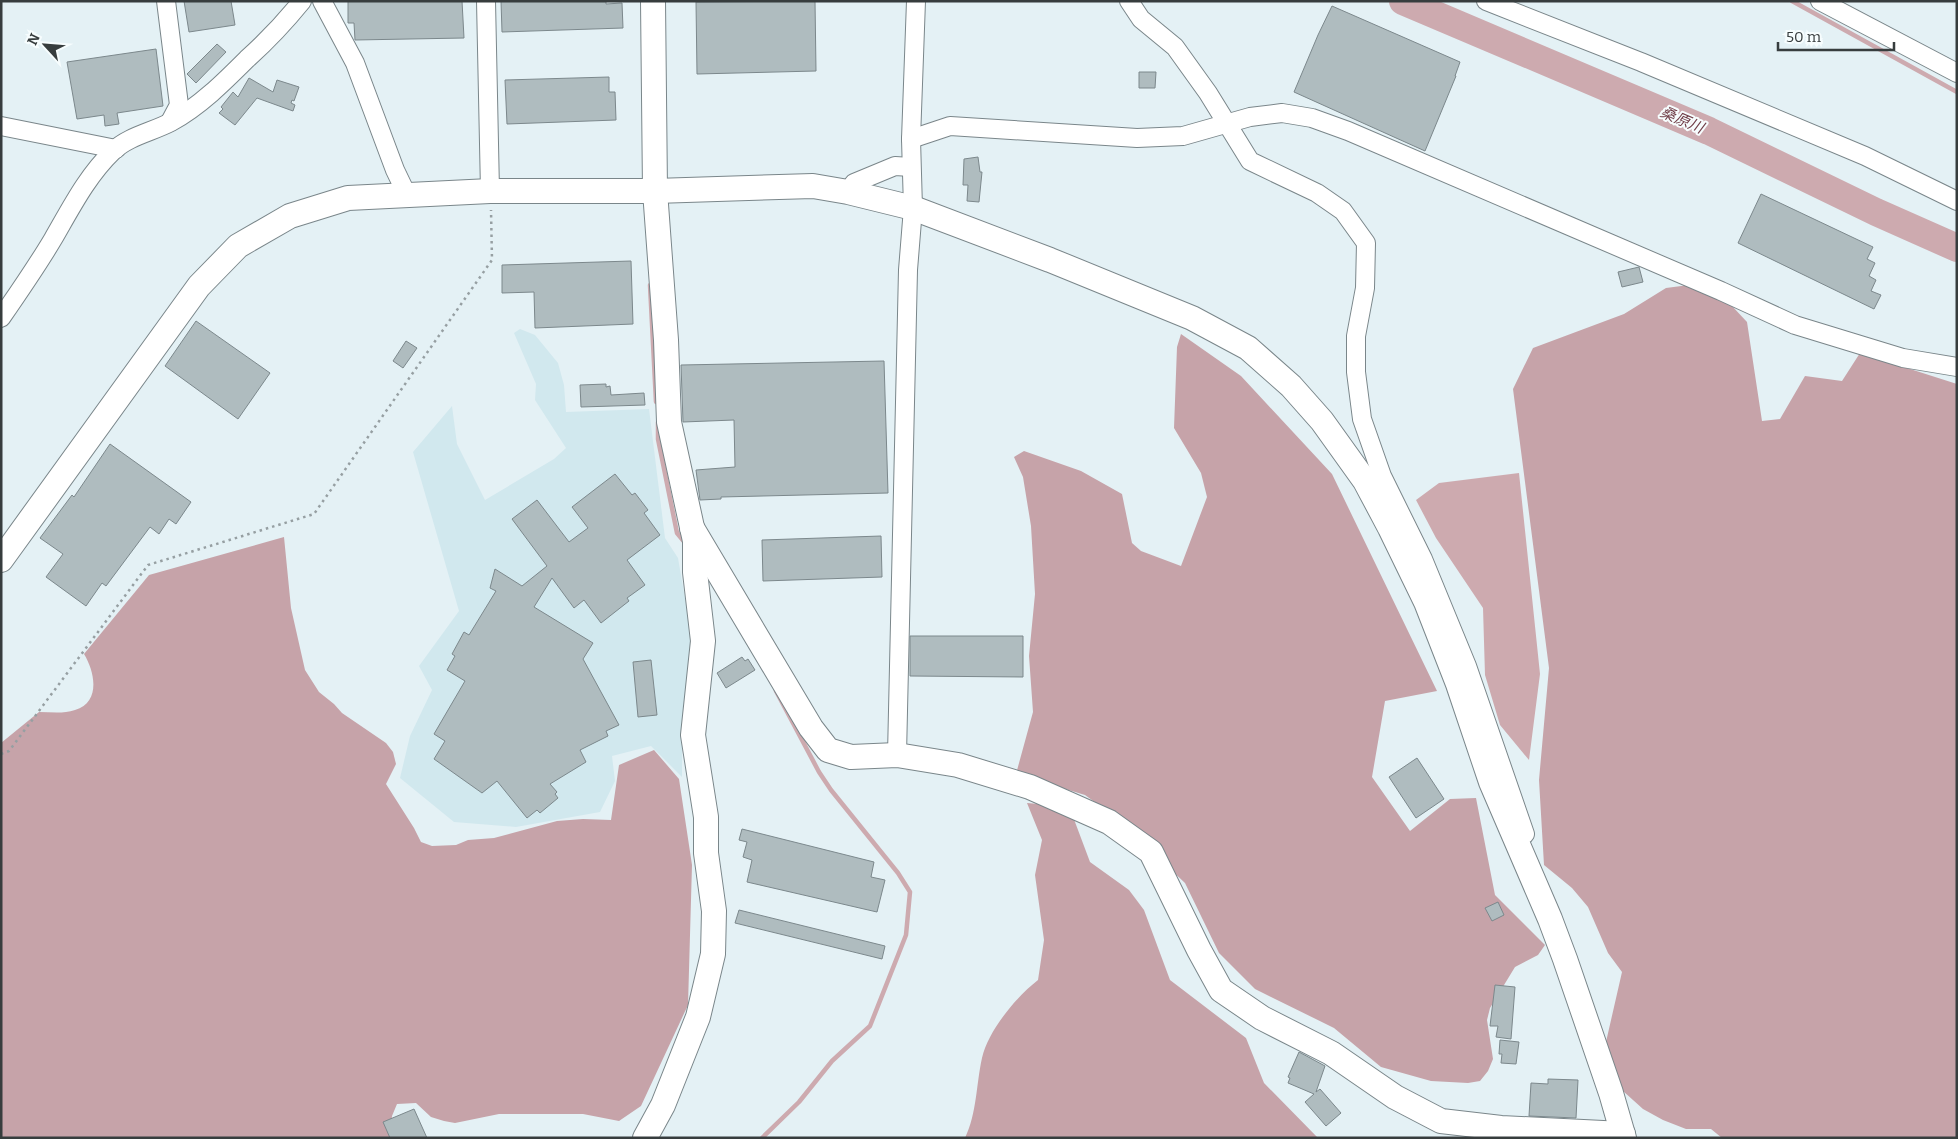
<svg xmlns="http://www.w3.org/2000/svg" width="1958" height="1139" font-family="Bitter,'Noto Sans JP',serif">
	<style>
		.built { fill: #d1e8ee }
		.forest { fill: #c6a3a9 }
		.water { fill: #cdaaaf }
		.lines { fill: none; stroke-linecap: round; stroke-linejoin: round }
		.stream { stroke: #cdaaaf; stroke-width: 4.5 }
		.river { stroke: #cdaaaf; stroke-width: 28 }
		.building { fill: #afbcbf; stroke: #7c888c }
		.street-casing { stroke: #7a868a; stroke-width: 20 }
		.secondary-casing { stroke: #7a868a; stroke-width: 26 }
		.path { stroke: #969fa2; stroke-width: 2.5; stroke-dasharray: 2.5 4; stroke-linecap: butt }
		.street { stroke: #fff; stroke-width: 18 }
		.secondary { stroke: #fff; stroke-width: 24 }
		.labels { text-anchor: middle; stroke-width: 4; stroke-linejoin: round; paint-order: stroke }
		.water-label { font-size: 15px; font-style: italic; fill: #703d47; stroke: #f7fdfe }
	</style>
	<rect width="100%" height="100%" fill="#e4f1f5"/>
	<!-- built -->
	<path class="built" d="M520,329L535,335L558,363L564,385L566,412L649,409L665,538L678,558L692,639L682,720V777L651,746L612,756L615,781L600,812L516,827L454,822L400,778L410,736L432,690L419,666L459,611L413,452L452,406L457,444L485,500L554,459L566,448L535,400L536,384L514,333Z"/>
	<!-- forest -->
	<g class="forest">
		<path d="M1689,285L1732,306L1747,322L1762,421L1780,419L1805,376L1842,381L1860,353L1957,384V1138H1722L1711,1129H1686L1663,1120L1643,1109L1623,1091L1611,1069L1606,1042L1622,972L1608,953L1588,907L1572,888L1544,865L1539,780L1549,668L1513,389L1533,348L1624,314L1666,288Z"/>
		<path d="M1181,334L1241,376L1332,474L1437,691L1385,701L1372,777L1410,831L1450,799L1476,798L1495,895L1545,945L1538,955L1515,967L1490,1008L1487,1020L1493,1059L1488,1071L1480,1081L1468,1083L1431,1081L1381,1067L1334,1028L1255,989L1219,953L1185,883L1114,816L1085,795L1016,774L1033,712L1029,656L1035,594L1031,526L1023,477L1014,457L1024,451L1081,471L1122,494L1132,543L1141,551L1181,566L1207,497L1201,473L1174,428L1177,347Z"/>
		<path d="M284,537L291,608L305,670L319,692L334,704L342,713L386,743L393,752L396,764L386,784L414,828L421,842L432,846L456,845L468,840L494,838L557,821L583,819L611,820L619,765L654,750L679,779L692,865L688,1005L641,1106L619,1121L583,1114H499L455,1123L444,1121L431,1117L416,1103L397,1104L392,1116L390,1138H1V743L39,712C51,712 63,714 75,710C101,702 95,672 84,654L149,575Z"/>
		<path d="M1027,803L1062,806L1072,814L1090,862L1129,890L1144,910L1170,980L1246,1038L1264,1083L1318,1138H965C977,1113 976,1085 982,1058C988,1031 1016,997 1038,980L1044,940L1035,875L1042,840Z"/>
	</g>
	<!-- water -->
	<path class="water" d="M1519,473L1540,674L1529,760L1500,725L1485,675L1483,608L1436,538L1416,500L1439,483Z"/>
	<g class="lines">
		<!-- stream -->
		<g class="stream">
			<path d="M1792,1L1957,92"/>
			<path d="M650,285L656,402"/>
			<path d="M658,422V439L677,533L686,544"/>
			<path d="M762,1138L799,1102L832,1061L870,1026L906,935L910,892L898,873L831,790L819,772L776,691"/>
		</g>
		<!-- river -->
		<path class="river" d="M1403,1L1709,131L1876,212L1957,248"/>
	</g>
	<!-- building -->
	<g class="building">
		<path d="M184,1H231L235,25L189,32Z"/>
		<path d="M348,1H462L464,38L355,40L354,23H348Z"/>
		<path d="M501,1H606V4L622,3L623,28L502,32Z"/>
		<path d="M815,1L816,71L697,74L696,2Z"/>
		<path d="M1332,6L1460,62L1455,76H1456L1425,151L1294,92L1318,35Z"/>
		<path d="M217,44L226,52L196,83L187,74Z"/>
		<path d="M156,49L163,106L117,113L119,124L105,126L104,115L77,119L67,62Z"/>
		<path d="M1139,72H1156L1155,88H1139Z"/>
		<path d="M609,77V92H615L616,120L507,124L505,80Z"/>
		<path d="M249,78L273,92L277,80L299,87L294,101L292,100L291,103L295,105L293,111L257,98L235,125L219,113L223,109L221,107L233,92L238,97Z"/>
		<path d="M978,157L980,172H982L979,202L967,201L968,185H963L964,159Z"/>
		<path d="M1761,194L1873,247L1867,259L1875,263L1869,276L1876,280L1871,291L1881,295L1874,309L1738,243Z"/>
		<path d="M631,261L633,324L535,328L534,292L502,293V265Z"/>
		<path d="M1639,267L1643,282L1622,287L1618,272Z"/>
		<path d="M196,321L270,373L238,419L165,366Z"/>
		<path d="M406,341L417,348L403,368L393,361Z"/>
		<path d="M884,361L888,493L721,497V499L700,500L696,470L735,467L734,420L683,422L681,365Z"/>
		<path d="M606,384V387L610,386L611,395L644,393L645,405L581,407L580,385Z"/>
		<path d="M110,444L191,502L176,524L169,519L159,534L150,527L106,586L102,583L86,606L46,577L63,554L40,538L72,495L74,497Z"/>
		<path d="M615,474L632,495L635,493L648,510L644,513L660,535L627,560L645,585L627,598L629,601L601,623L584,600L574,608L552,578L534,607L593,643L583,659L619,725L606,731L608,736L580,750L586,762L550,784L557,792L555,794L558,798L540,813L537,810L527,818L497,781L482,793L434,759L445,741L434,734L465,681L447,670L455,656L452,654L464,632L469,635L496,591L490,588L495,569L522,586L547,566L512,519L537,500L569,542L588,528L572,507Z"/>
		<path d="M881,536L882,577L763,581L762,540Z"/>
		<path d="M910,636H1023V677L910,676Z"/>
		<path d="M742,657L745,661L748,659L755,670L726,688L717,673Z"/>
		<path d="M651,660L657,715L638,717L633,662Z"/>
		<path d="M1417,758L1444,799L1416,818L1389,777Z"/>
		<path d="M742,829L874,862L871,877L885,880L877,912L747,882L752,860L743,857L747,842L739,840Z"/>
		<path d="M1498,902L1504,915L1492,921L1485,908Z"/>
		<path d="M739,910L885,946L882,959L735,923Z"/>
		<path d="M1495,985L1515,987L1511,1039L1496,1037L1498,1026H1490Z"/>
		<path d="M1500,1040L1519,1042L1516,1064L1501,1063L1502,1054H1499Z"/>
		<path d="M1299,1052L1325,1066L1316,1092L1320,1089L1341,1113L1326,1126L1305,1102L1314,1094L1288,1083L1290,1078L1288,1077Z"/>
		<path d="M1548,1079L1578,1080L1576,1118L1529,1116L1531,1083L1548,1084Z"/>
		<path d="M414,1109L427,1138H390L383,1122Z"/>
	</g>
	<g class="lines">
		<defs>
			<g id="street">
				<path d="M166,1L179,105L170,122"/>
				<path d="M322,1L355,63L395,170L407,195"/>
				<path d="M486,1L490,191"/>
				<path d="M1129,1L1141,19L1175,47L1208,93L1250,161L1317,193L1343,211L1366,243L1365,288L1356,336V372L1362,419L1382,476L1423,559L1467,666L1525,834"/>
				<path d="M1486,1L1641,62L1865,156L1957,201"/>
				<path d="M1820,1L1957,73"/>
				<path d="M1,126L116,149"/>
				<path d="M911,139L950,126L1137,138L1183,136L1250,117L1282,113L1312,118L1348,131L1721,291L1795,325L1903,358L1957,367"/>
				<path d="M848,192L854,183L895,166L911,167"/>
				<path d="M1,318C19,292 37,266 53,239C71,208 87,176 113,151C129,136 152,132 171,122C200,106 224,82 247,59C267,41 285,22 302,1"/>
				<path d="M897,755L908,270L913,208L911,139L916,1"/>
			</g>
			<g id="secondary">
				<path d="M692,528L811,728L828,750L851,757L897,755L958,765L1030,787L1109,822L1151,852L1199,950L1221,990L1262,1018L1331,1053L1395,1097L1441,1121L1501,1128L1623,1134"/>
				<path d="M1,560L199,286L238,246L290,216L348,198L490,191H655L813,186L848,192L913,208L1050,260L1192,318L1248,348L1291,386L1322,421L1365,481L1390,528L1426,602L1458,684L1491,782L1550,919L1565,959L1611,1093L1624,1138"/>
				<path d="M645,1138L663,1105L698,1017L713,954L714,911L706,853V817L693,735L703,641L695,572V541L669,422L666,340L655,191L653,1"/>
			</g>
		</defs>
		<!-- street casing -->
		<use href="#street" class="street-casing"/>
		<!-- secondary casing -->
		<use href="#secondary" class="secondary-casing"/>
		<!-- path -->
		<path class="path" d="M1,754L9,751L148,565L314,514L492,260L491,210"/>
		<!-- street -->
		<use href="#street" class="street"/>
		<!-- secondary -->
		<use href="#secondary" class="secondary"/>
	</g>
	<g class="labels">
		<!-- water labels -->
		<g class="water-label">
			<text transform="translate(1682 120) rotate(23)" y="5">桑原川</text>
		</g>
	</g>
	<!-- border -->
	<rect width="1958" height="1139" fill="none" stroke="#373d3e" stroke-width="5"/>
	<!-- north arrow -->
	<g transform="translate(45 45) rotate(296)" stroke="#f7fdfe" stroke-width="4" paint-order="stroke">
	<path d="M0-4L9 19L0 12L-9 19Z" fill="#373d3e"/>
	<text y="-8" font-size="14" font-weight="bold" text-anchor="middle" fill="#373d3e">N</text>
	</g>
	<!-- scale -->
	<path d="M1778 42v8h116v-8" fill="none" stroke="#373d3e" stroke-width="2.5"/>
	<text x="1786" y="42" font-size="15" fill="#373d3e" stroke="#f7fdfe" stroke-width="4" paint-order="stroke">50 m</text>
</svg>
